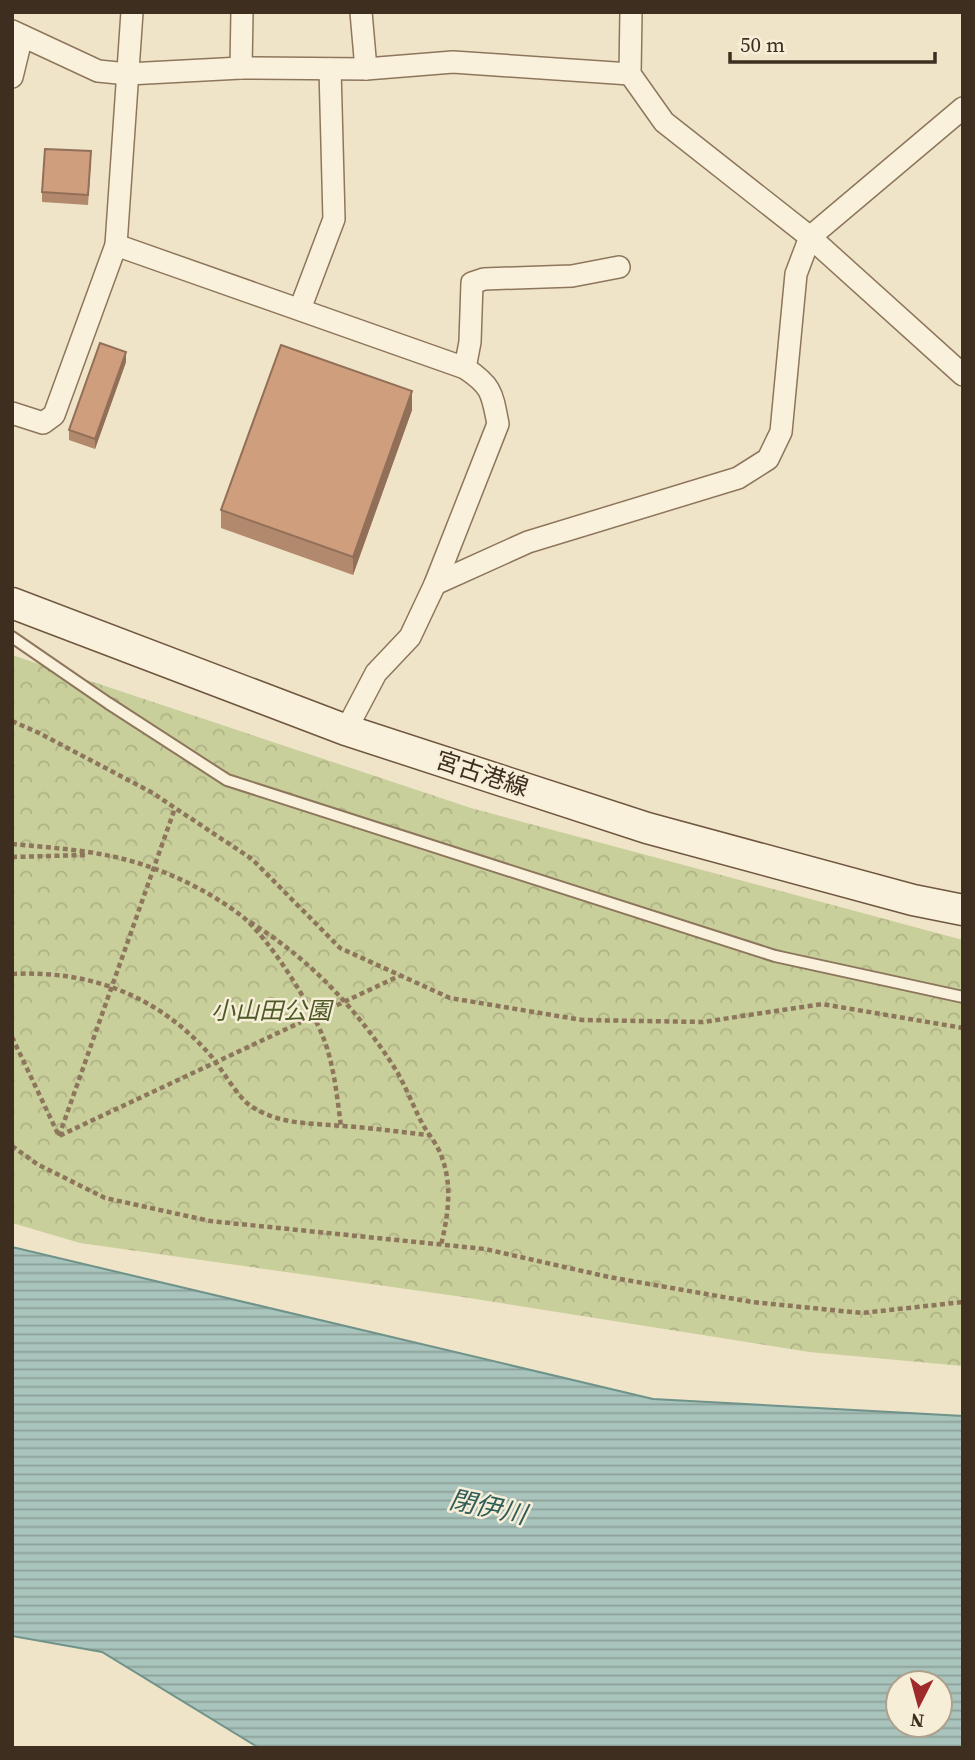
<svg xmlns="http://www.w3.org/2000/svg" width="975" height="1760" font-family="'Source Serif 4','Noto Sans JP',serif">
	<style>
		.park { fill: url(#park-crowns) }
		.water { fill: url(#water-rules); stroke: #6f938a; stroke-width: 2; fill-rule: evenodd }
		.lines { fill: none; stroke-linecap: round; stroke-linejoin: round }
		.lane-casing { stroke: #8d765c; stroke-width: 14 }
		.street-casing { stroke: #8d765c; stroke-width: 24 }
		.secondary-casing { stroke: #6f573f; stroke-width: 33 }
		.path { stroke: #8d765c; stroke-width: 4.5; stroke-dasharray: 5 3.5; stroke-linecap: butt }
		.lane { stroke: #faf1dc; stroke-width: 10 }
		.street { stroke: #faf1dc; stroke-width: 21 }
		.secondary { stroke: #faf1dc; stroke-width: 30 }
		.wall { fill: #b2896c }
		.shaded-wall { fill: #916f58 }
		.building { fill: #cf9f7d; stroke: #916f58; stroke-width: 2 }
		.labels { text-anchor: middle; stroke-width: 5; stroke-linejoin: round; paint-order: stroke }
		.street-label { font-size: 24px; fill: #3d2e20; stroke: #f7eed8 }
		.park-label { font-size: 24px; font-style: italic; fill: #4d5a26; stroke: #f7eed8 }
		.water-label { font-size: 26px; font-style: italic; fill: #2f5d5a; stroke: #f7eed8 }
	</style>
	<defs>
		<pattern id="park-crowns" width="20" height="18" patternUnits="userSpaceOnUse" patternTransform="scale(1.75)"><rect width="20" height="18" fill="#c9cf9b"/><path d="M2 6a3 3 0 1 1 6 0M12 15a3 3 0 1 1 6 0" fill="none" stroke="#aeb285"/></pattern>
		<pattern id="water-rules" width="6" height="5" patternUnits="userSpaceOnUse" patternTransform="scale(1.75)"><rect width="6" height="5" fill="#a9c4bc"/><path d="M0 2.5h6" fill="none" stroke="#8ba098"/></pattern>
	</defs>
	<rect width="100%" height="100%" fill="#f0e4c8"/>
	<!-- park -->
	<path class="park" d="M12,655L471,808L963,940V1366L809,1352L463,1297L80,1243L12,1223Z"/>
	<!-- water -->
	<path class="water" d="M12,1247L653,1399L963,1416V1748H259L102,1652L12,1636ZM898,1683H940V1725H898Z"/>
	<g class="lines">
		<defs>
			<path id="lane" d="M12,637L108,703L227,780L775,956L963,997"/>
			<g id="street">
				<path d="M361,12L366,69"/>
				<path d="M631,12L630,74L664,122L810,237L963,375"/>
				<path d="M12,31L98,71L128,74L241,68L366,69L453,62L630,74"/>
				<path d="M241,68L242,12"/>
				<path d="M12,77L22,36"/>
				<path d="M116,245L465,368C492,386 492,393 498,424L435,584L410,637L376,673L346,730"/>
				<path d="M300,309L334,219L330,69"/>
				<path d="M465,368L470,342L472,283L484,279L572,276L619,267"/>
				<path d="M12,413L43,423L54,415L116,245L132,12"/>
				<path d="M435,584L528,542L738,478L768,459L781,432L796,274L810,237L963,108"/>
			</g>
			<path id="secondary" d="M12,603L346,730L647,828L913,900L963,910"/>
		</defs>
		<!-- lane casing -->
		<use href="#lane" class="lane-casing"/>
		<!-- street casing -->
		<use href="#street" class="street-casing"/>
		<!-- secondary casing -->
		<use href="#secondary" class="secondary-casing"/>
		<!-- path -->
		<g class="path">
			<path d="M12,721L39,733L151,792L252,859L340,948L450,998L582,1020L703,1022L822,1004L963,1028"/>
			<path d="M12,844C56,848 103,851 144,865C178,876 215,895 243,917C270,940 310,1003 323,1037C334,1064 337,1097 341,1126"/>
			<path d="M12,857L85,855"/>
			<path d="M250,922C311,960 357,1009 396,1070C406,1087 413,1106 422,1123C428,1134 437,1144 441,1155C453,1185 448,1216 441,1245"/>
			<path d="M12,974C91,970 159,996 211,1056C222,1069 238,1098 251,1106C279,1125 312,1123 343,1126C372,1128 400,1132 428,1135"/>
			<path d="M12,1037L59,1136L399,976"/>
			<path d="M59,1136L175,808"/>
			<path d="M12,1146L37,1164L105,1198L210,1221L485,1249L609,1277L752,1302L862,1313L963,1302"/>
		</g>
		<!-- lane -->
		<use href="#lane" class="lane"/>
		<!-- street -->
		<use href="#street" class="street"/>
		<!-- secondary -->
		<use href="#secondary" class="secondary"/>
	</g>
	<!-- wall -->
	<g class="wall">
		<path d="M91,161L88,205L42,202V192Z"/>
		<path d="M126,362L95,449L69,440V430Z"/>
		<path d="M412,410L353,575L221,528V510Z"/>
	</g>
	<!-- shaded-wall -->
	<g class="shaded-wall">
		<path d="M126,352V362L95,449V439Z"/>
		<path d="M412,391V410L353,575V557Z"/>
	</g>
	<!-- building -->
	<g class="building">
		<path d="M45,149L91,151L88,195L42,192Z"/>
		<path d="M100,343L126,352L95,439L69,430Z"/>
		<path d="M281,345L412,391L353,557L221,510Z"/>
	</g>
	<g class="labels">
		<!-- street labels -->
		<g class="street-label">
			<text transform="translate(482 774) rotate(18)" y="8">宮古港線</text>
		</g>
		<!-- park labels -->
		<g class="park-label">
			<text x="271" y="1019">小山田公園</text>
		</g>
		<!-- water labels -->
		<g class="water-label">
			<text transform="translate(488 1507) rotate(12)" y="9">閉伊川</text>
		</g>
	</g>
	<!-- border -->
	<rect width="975" height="1760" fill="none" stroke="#3d2e20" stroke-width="28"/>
	<!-- north arrow -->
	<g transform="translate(919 1704) rotate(186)"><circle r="33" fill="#f7eed8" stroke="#ada18e" stroke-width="2"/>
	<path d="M0-5L12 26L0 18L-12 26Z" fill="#9e2a2b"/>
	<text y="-10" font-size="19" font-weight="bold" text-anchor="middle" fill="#3d2e20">N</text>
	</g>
	<!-- scale -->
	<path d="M730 52v10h205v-10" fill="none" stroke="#3d2e20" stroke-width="3.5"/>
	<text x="740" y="52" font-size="21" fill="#3d2e20" stroke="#f7eed8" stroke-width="5" paint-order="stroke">50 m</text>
</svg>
